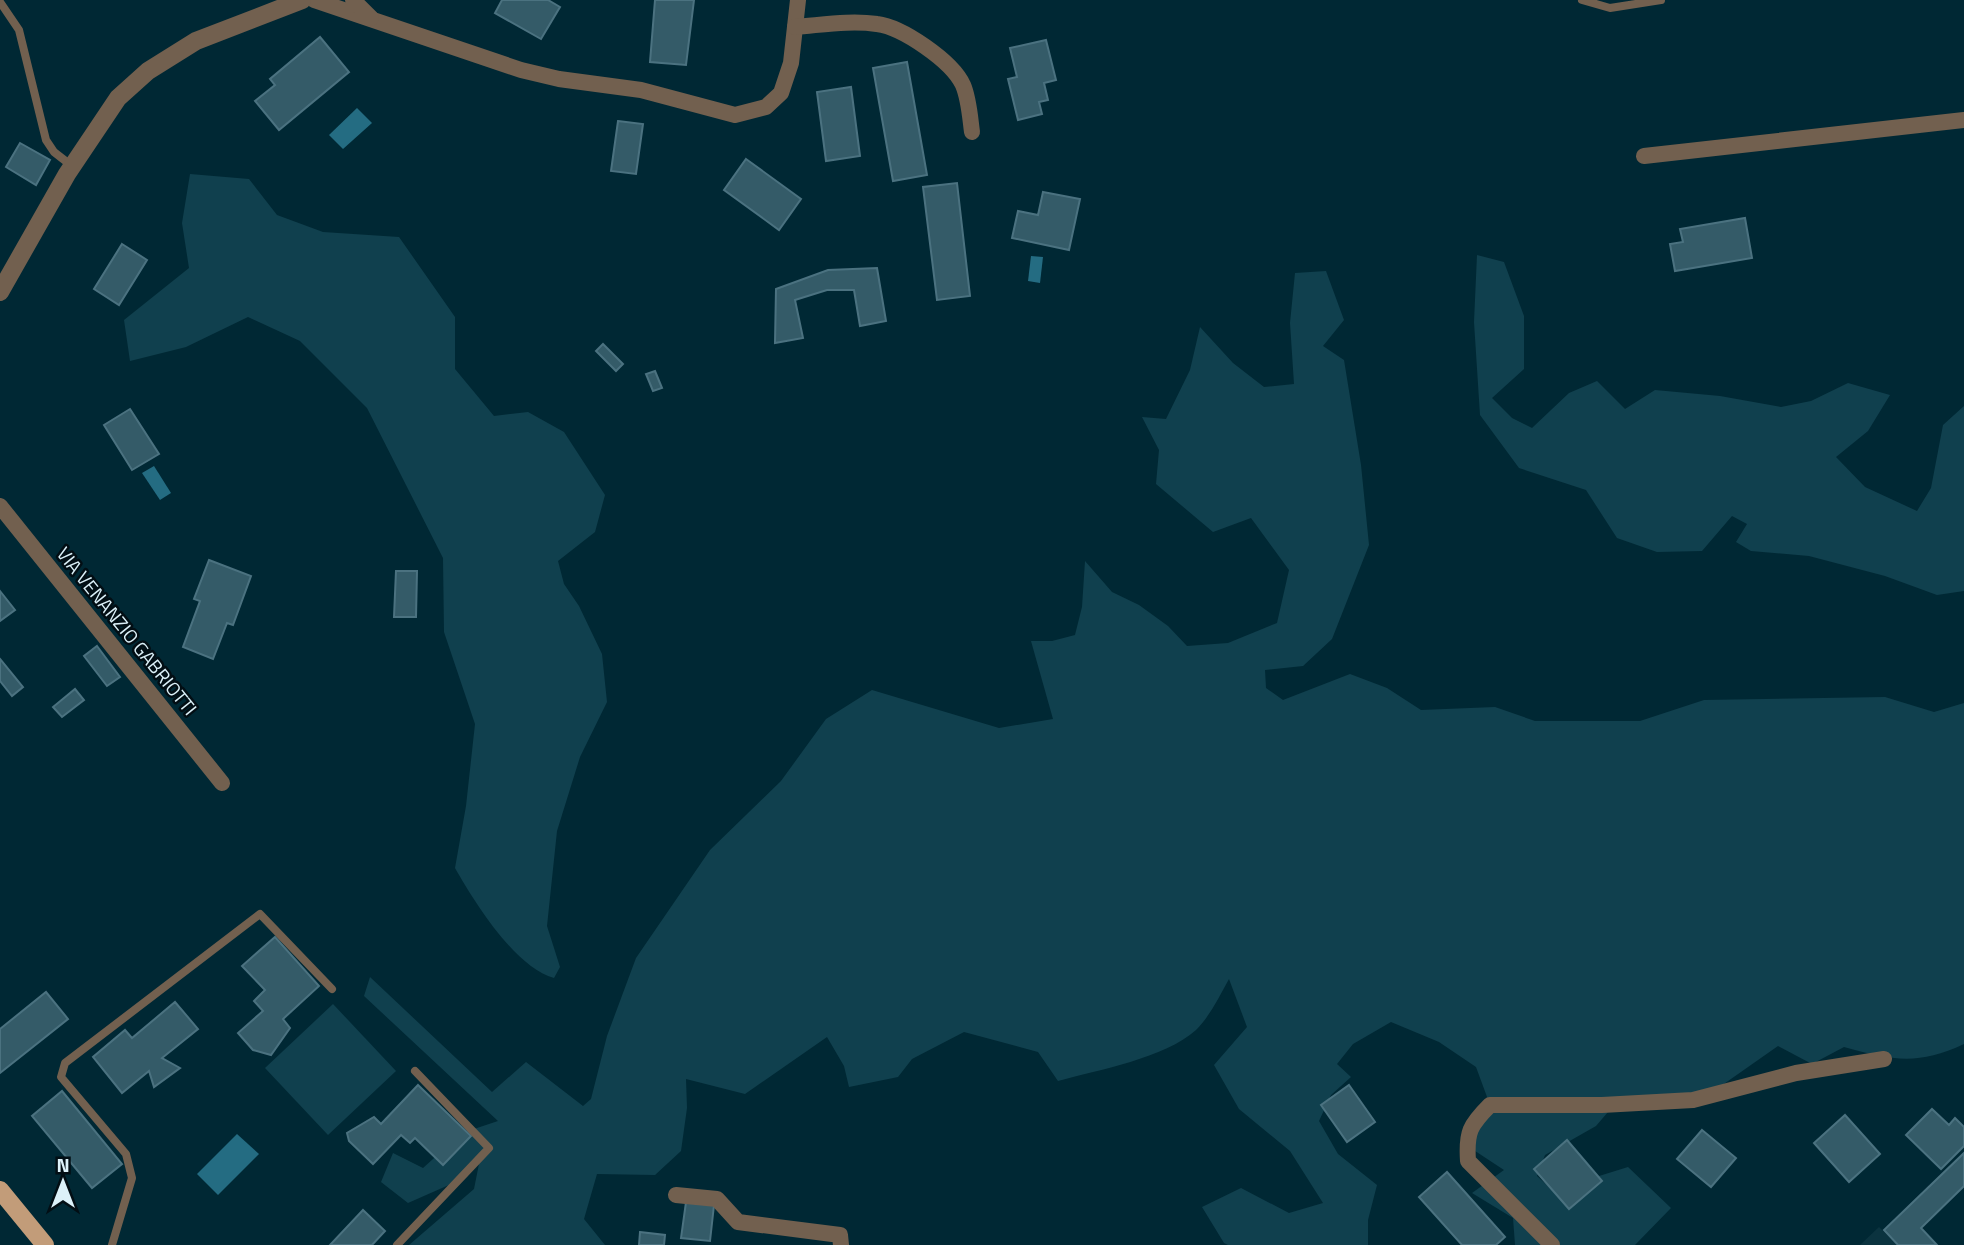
<svg xmlns="http://www.w3.org/2000/svg" width="1964" height="1245" font-family="'Titillium Web',sans-serif">
	<style>
		.built { fill: #0b333f }
		.green { fill: #10404e }
		.water { fill: #246c82 }
		.building { fill: #345b68; stroke: #4b7280; stroke-width: 2 }
		.lines { fill: none; stroke-linecap: round; stroke-linejoin: round }
		.service { stroke: #72604f; stroke-width: 8 }
		.minor { stroke: #72604f; stroke-width: 16 }
		.tertiary { stroke: #72604f; stroke-width: 18 }
		.primary { stroke: #c29c79; stroke-width: 18 }
		.labels { text-anchor: middle; stroke-width: 5; stroke-linejoin: round; paint-order: stroke }
		.street-label { font-size: 19px; fill: #dcf1f9; stroke: #020e14 }
	</style>
	<rect width="100%" height="100%" fill="#002834"/>
	<!-- built -->
	<path class="built" d="M1879,1227L1897,1245H1860Z"/>
	<!-- green -->
	<g class="green">
		<path d="M190,174L249,179L277,215L323,232L399,237L455,317V369L494,416L528,412L564,432L605,495L595,532L558,561L564,584L579,606L602,654L607,702L580,757L557,831L547,926L560,967L554,978C515,967 475,903 455,868L466,806L475,724L444,632L443,558L367,408L300,341L248,317L186,347L130,361L124,320L189,268L182,223Z"/>
		<path d="M1477,255L1504,262L1524,316V369L1492,398L1512,418L1532,428L1569,393L1597,381L1625,409L1655,390L1720,396L1781,407L1811,401L1848,383L1890,395L1868,431L1836,457L1865,487L1917,511L1931,488L1943,425L1964,406V591L1937,595L1885,576L1809,556L1751,551L1736,542L1747,524L1732,516L1702,551L1657,552L1617,538L1586,490L1519,468L1480,415L1474,322Z"/>
		<path d="M1326,271L1344,320L1323,346L1344,360L1361,465L1369,545L1332,639L1303,666L1265,670L1266,688L1283,700L1350,674L1387,688L1421,710L1495,707L1535,721H1640L1704,700L1885,697L1934,712L1964,703V1044C1917,1066 1892,1060 1844,1047L1812,1064L1778,1046L1701,1100L1614,1105L1596,1126L1545,1155L1537,1176L1564,1201L1583,1181L1628,1167L1671,1208L1635,1245H1515L1513,1218L1472,1193L1504,1170L1466,1145L1490,1105L1476,1067L1439,1042L1391,1022L1353,1044L1337,1064L1351,1077L1331,1095L1319,1121L1338,1154L1377,1185L1368,1220V1245H1228L1224,1243L1202,1207L1241,1188L1289,1213L1323,1203L1290,1151L1239,1109L1214,1065L1247,1027L1229,979C1219,997 1210,1016 1196,1030C1165,1058 1098,1070 1058,1081L1038,1052L964,1032L912,1059L898,1077L849,1087L844,1066L827,1037L745,1094L686,1079L687,1108L681,1151L655,1175L597,1174L584,1219L605,1245H409L474,1189L480,1159L467,1177L408,1203L381,1182L393,1153L423,1168L462,1133L498,1121L364,996L370,977L492,1092L526,1062L583,1106L591,1099L607,1036L636,958L710,850L781,781L826,719L872,690L999,728L1053,719L1031,641H1052L1075,635L1082,607L1085,561L1112,592L1139,605L1168,626L1187,646L1228,643L1277,623L1289,570L1251,518L1213,532L1156,484L1159,450L1142,417L1166,419L1190,370L1200,327L1233,363L1264,387L1294,384L1290,323L1295,273Z"/>
		<path d="M333,1004L396,1071L328,1135L265,1068Z"/>
	</g>
	<!-- water -->
	<g class="water">
		<path d="M357,108L372,123L343,149L329,135Z"/>
		<path d="M1031,256L1043,257L1040,283L1028,281Z"/>
		<path d="M154,466L171,493L160,500L142,473Z"/>
		<path d="M237,1134L259,1154L218,1195L197,1174Z"/>
	</g>
	<!-- building -->
	<g class="building">
		<path d="M502,0H548L560,7L541,39L495,13Z"/>
		<path d="M655,0H694L686,65L650,62Z"/>
		<path d="M320,37L349,72L279,130L255,101L275,85L270,79Z"/>
		<path d="M1046,40L1056,80L1044,83L1048,100L1039,102L1042,114L1018,120L1008,79L1017,77L1010,48Z"/>
		<path d="M907,62L927,175L893,181L873,68Z"/>
		<path d="M851,87L860,156L826,161L817,92Z"/>
		<path d="M618,121L643,124L636,174L611,171Z"/>
		<path d="M20,143L50,160L36,185L6,167Z"/>
		<path d="M746,159L801,199L779,230L724,190Z"/>
		<path d="M957,183L970,296L937,300L923,187Z"/>
		<path d="M1043,192L1080,199L1069,250L1012,238L1018,211L1038,215Z"/>
		<path d="M1745,218L1752,258L1675,271L1670,244L1683,242L1680,229Z"/>
		<path d="M122,244L147,260L119,305L94,289Z"/>
		<path d="M877,268L886,321L860,326L854,290H827L795,300L803,338L775,343L776,289L828,270Z"/>
		<path d="M603,344L623,364L616,371L596,351Z"/>
		<path d="M655,371L662,388L653,391L646,374Z"/>
		<path d="M130,409L159,454L132,470L104,425Z"/>
		<path d="M209,560L251,576L233,625L227,623L213,659L183,647L200,601L194,599Z"/>
		<path d="M396,571H417L416,617H394Z"/>
		<path d="M0,591L15,610L0,621Z"/>
		<path d="M97,646L120,677L107,686L84,656Z"/>
		<path d="M0,659L23,687L12,696L0,681Z"/>
		<path d="M75,689L84,700L62,717L53,707Z"/>
		<path d="M275,937L319,986L283,1019L290,1028L271,1055L253,1050L238,1033L263,1011L254,1001L265,990L242,966Z"/>
		<path d="M46,992L68,1019L0,1073V1029Z"/>
		<path d="M175,1002L198,1029L162,1058L180,1068L154,1087L149,1071L122,1093L93,1057L125,1030L132,1038Z"/>
		<path d="M418,1085L471,1136L443,1165L415,1138L410,1143L401,1135L373,1164L349,1141L347,1133L374,1117L381,1124Z"/>
		<path d="M1349,1085L1375,1122L1347,1142L1321,1105Z"/>
		<path d="M62,1091L122,1164L92,1188L32,1116Z"/>
		<path d="M1932,1109L1949,1125L1955,1118L1964,1127V1146L1941,1169L1906,1135Z"/>
		<path d="M1845,1115L1880,1154L1849,1182L1814,1143Z"/>
		<path d="M1702,1130L1736,1158L1711,1187L1677,1159Z"/>
		<path d="M1567,1140L1602,1181L1569,1209L1534,1169Z"/>
		<path d="M1964,1153V1186L1921,1228L1937,1245H1898L1884,1230Z"/>
		<path d="M1447,1172L1505,1237L1496,1245H1462L1419,1197Z"/>
		<path d="M686,1202L714,1205L710,1241L681,1238Z"/>
		<path d="M363,1210L385,1231L372,1245H330Z"/>
		<path d="M640,1232L665,1235L664,1245H639Z"/>
	</g>
	<g class="lines">
		<!-- service -->
		<g class="service">
			<path d="M1582,0L1610,8L1661,0"/>
			<path d="M0,2L19,30L46,140L54,152L72,166"/>
			<path d="M112,1245L132,1178L126,1154L61,1077L65,1063L260,914L332,989"/>
			<path d="M397,1245L489,1148L415,1071"/>
		</g>
		<!-- minor -->
		<g class="minor">
			<path d="M314,0L521,70L559,79L641,90L735,115L766,107L781,93L791,63L798,0"/>
			<path d="M353,0L371,18"/>
			<path d="M795,27C822,25 850,20 877,24C902,27 952,61 963,85C969,99 970,117 972,132"/>
			<path d="M1644,156L1964,120"/>
			<path d="M0,506L222,783"/>
			<path d="M676,1195L717,1199L738,1222L840,1235L841,1245"/>
			<path d="M1552,1245L1468,1161C1466,1132 1470,1125 1490,1105H1602L1693,1100L1796,1073L1884,1059"/>
		</g>
		<!-- tertiary -->
		<path class="tertiary" d="M0,292L67,174L118,98L148,71L196,41L302,0"/>
		<!-- primary -->
		<path class="primary" d="M0,1190L45,1245"/>
	</g>
	<g class="labels">
		<!-- street labels -->
		<g class="street-label">
			<text transform="translate(127 631) rotate(51)" y="7">VIA VENANZIO GABRIOTTI</text>
		</g>
	</g>
	<!-- north arrow -->
	<g transform="translate(63 1182)" stroke="#020e14" stroke-width="5" paint-order="stroke">
	<path d="M0-5L12 26L0 18L-12 26Z" fill="#dcf1f9"/>
	<text y="-10" font-size="19" font-weight="bold" text-anchor="middle" fill="#dcf1f9">N</text>
	</g>
</svg>
